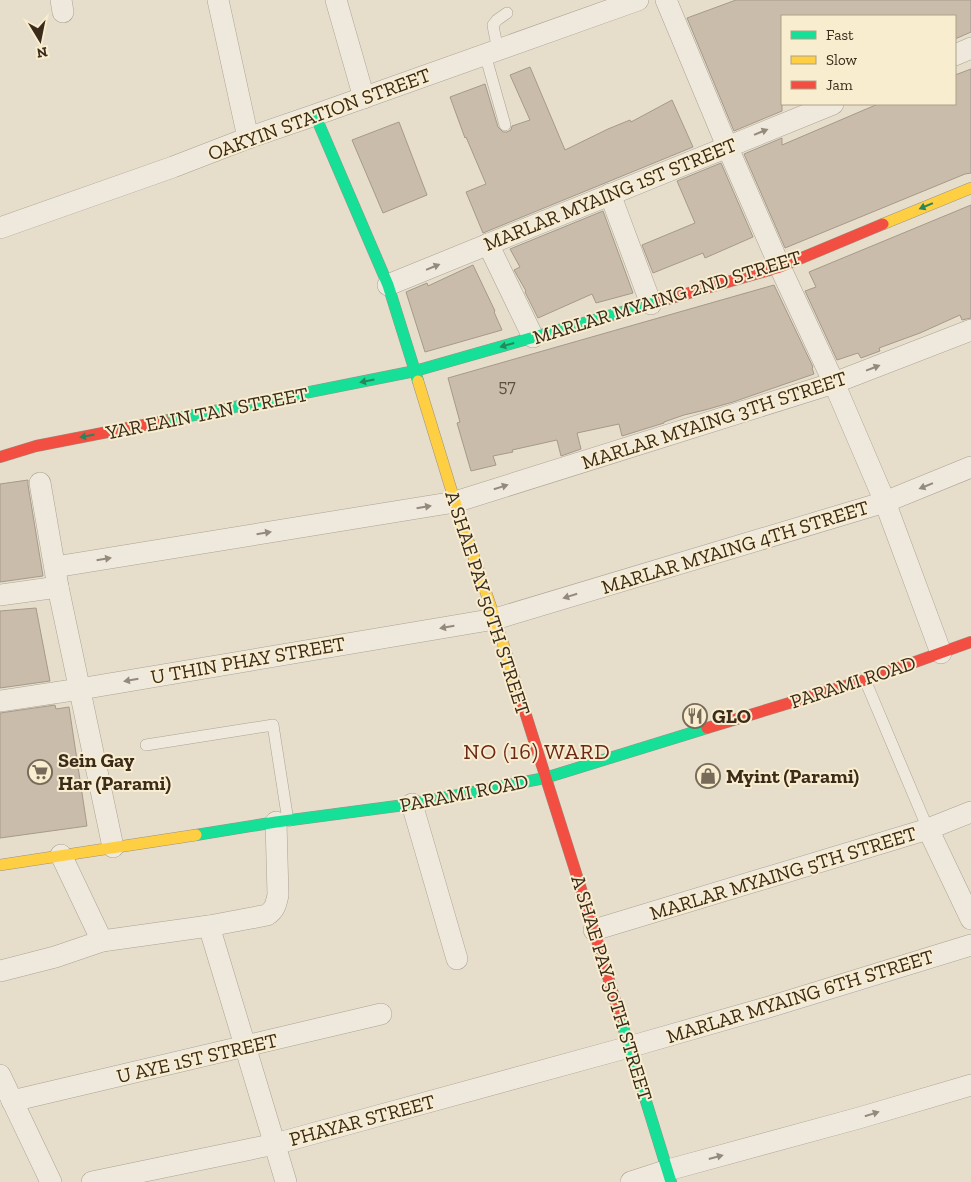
<svg xmlns="http://www.w3.org/2000/svg" width="971" height="1182" font-family="'Zilla Slab',serif">
	<style>
		.building { fill: #cabcab; stroke: #a6998a }
		.lines { fill: none; stroke-linecap: round; stroke-linejoin: round }
		.lane-casing { stroke: #aba394; stroke-width: 12 }
		.street-casing { stroke: #aba394; stroke-width: 22 }
		.fast-casing { stroke: #9b9284; stroke-width: 12 }
		.slow-casing { stroke: #9b9284; stroke-width: 12 }
		.jam-casing { stroke: #9b9284; stroke-width: 12 }
		.lane { stroke: #eee8dd; stroke-width: 11 }
		.street { stroke: #eee8dd; stroke-width: 21 }
		.fast { stroke: #16e098; stroke-width: 11 }
		.slow { stroke: #ffcf43; stroke-width: 11 }
		.jam { stroke: #f24e42; stroke-width: 11 }
		.oneway { fill: #948a7c }
		.oneway2 { fill: #28865a }
		.labels { text-anchor: middle; stroke-width: 4; stroke-linejoin: round; paint-order: stroke }
		.number-label { font-size: 18px; fill: #5f4f3f }
		.street-label { font-size: 20px; fill: #3b2b1b; stroke: #f9edcf }
		.poi-label { font-size: 20px; font-weight: bold; fill: #3b2b1b; stroke: #f9edcf; text-anchor: start }
		.quarter-label { font-size: 22px; letter-spacing: 1px; fill: #6c2816; stroke: #f9edcf }
	</style>
	<rect width="100%" height="100%" fill="#e6decb"/>
	<!-- building -->
	<g class="building">
		<path d="M736,0H971V32L955,39V16H782V111L734,131L687,18Z"/>
		<path d="M530,67L565,150L608,129L630,120L631,122L672,100L693,147L483,233L466,192L486,184L466,137L465,138L450,97L485,84L498,127L503,132H507L511,130L512,126L530,120L510,75Z"/>
		<path d="M971,69V173L965,174L785,248L744,154L782,138V145L878,104H955V75Z"/>
		<path d="M399,122L427,195L383,213L352,140Z"/>
		<path d="M721,163L753,237L705,258L703,253L653,273L642,245L695,223L677,181Z"/>
		<path d="M971,205V318L962,320L960,315L920,333L879,348L880,351L861,358L858,353L837,360L805,291L816,287L809,272Z"/>
		<path d="M603,211L633,293L596,303L592,294L538,318L525,292L526,291L514,270L520,267L510,249Z"/>
		<path d="M473,265L495,311L494,312L502,330L425,352L406,292L427,283L428,286Z"/>
		<path d="M774,285L813,367L812,368L814,374L733,402L705,410L684,415L664,422V423L622,436L619,424L577,433L581,449L561,456L557,440L512,450L513,452L493,456L496,465L471,471L457,423L460,422L448,378Z"/>
		<path d="M28,480V485L43,576L0,582V484Z"/>
		<path d="M36,608L50,681L0,688V611Z"/>
		<path d="M55,705L56,709L69,707L87,826L0,838V713Z"/>
	</g>
	<g class="lines">
		<defs>
			<g id="lane">
				<path d="M498,50L494,31L493,25L497,20L507,13"/>
				<path d="M485,54L505,125"/>
				<path d="M865,680L928,829"/>
				<path d="M146,745L273,725L288,821"/>
			</g>
			<g id="street">
				<path d="M61,0L63,12"/>
				<path d="M218,0L248,138"/>
				<path d="M336,0L364,98"/>
				<path d="M666,0L727,146L780,267L834,383L885,502L941,653"/>
				<path d="M955,55L971,48"/>
				<path d="M610,194L651,304"/>
				<path d="M0,228L173,167L248,138L315,115L638,0"/>
				<path d="M488,244L533,337"/>
				<path d="M388,285L833,104"/>
				<path d="M40,483L58,587L113,847"/>
				<path d="M55,567L455,502L834,383L971,330"/>
				<path d="M0,595L58,587"/>
				<path d="M0,701L80,689L495,619L885,502L971,467"/>
				<path d="M412,804L457,959"/>
				<path d="M928,829L971,919"/>
				<path d="M61,855L102,941"/>
				<path d="M209,926L286,1182"/>
				<path d="M594,930L928,829L971,812"/>
				<path d="M0,971L55,957L102,941L209,926L267,915C275,910 276,904 278,895L276,822"/>
				<path d="M0,1075L51,1182"/>
				<path d="M12,1101L381,1014"/>
				<path d="M92,1182L275,1144L629,1047L769,1007L971,945"/>
				<path d="M631,1182L668,1170L859,1118L971,1085"/>
			</g>
			<g id="fast">
				<path d="M315,115L388,285L418,381"/>
				<path d="M164,421L415,371L661,301"/>
				<path d="M196,835L276,822L412,804L545,778L707,728"/>
				<path d="M620,1017L671,1182"/>
			</g>
			<g id="slow">
				<path d="M883,224L971,188"/>
				<path d="M418,381L455,502L495,619L519,693"/>
				<path d="M0,865L196,835"/>
			</g>
			<g id="jam">
				<path d="M661,301L780,267L883,224"/>
				<path d="M0,457L36,446L164,421"/>
				<path d="M519,693L594,930L620,1017"/>
				<path d="M707,728L865,680L971,642"/>
			</g>
		</defs>
		<!-- lane casing -->
		<use href="#lane" class="lane-casing"/>
		<!-- street casing -->
		<use href="#street" class="street-casing"/>
		<!-- fast casing -->
		<use href="#fast" class="fast-casing"/>
		<!-- slow casing -->
		<use href="#slow" class="slow-casing"/>
		<!-- jam casing -->
		<use href="#jam" class="jam-casing"/>
		<!-- lane -->
		<use href="#lane" class="lane"/>
		<!-- street -->
		<use href="#street" class="street"/>
		<!-- fast -->
		<use href="#fast" class="fast"/>
		<!-- slow -->
		<use href="#slow" class="slow"/>
		<!-- jam -->
		<use href="#jam" class="jam"/>
	</g>
	<!-- one-way arrows -->
	<defs><path id="oneway-solid" d="M-6-.8H1V-3.2L6.5 0L1 3.2V.8H-6Z" transform="scale(1.25)"/></defs>
	<g class="oneway">
		<use href="#oneway-solid" transform="translate(761 132) rotate(-22)"/>
		<use href="#oneway-solid" transform="translate(433 267) rotate(-22)"/>
		<use href="#oneway-solid" transform="translate(873 368) rotate(-21)"/>
		<use href="#oneway-solid" transform="translate(926 486) rotate(158)"/>
		<use href="#oneway-solid" transform="translate(501 487) rotate(-17)"/>
		<use href="#oneway-solid" transform="translate(424 507) rotate(-9)"/>
		<use href="#oneway-solid" transform="translate(264 533) rotate(-9)"/>
		<use href="#oneway-solid" transform="translate(104 559) rotate(-9)"/>
		<use href="#oneway-solid" transform="translate(570 596) rotate(163)"/>
		<use href="#oneway-solid" transform="translate(447 627) rotate(170)"/>
		<use href="#oneway-solid" transform="translate(131 680) rotate(170)"/>
		<use href="#oneway-solid" transform="translate(872 1114) rotate(-17)"/>
		<use href="#oneway-solid" transform="translate(716 1157) rotate(-15)"/>
	</g>
	<g class="oneway2">
		<use href="#oneway-solid" transform="translate(926 206) rotate(157)"/>
		<use href="#oneway-solid" transform="translate(507 345) rotate(164)"/>
		<use href="#oneway-solid" transform="translate(367 381) rotate(169)"/>
		<use href="#oneway-solid" transform="translate(87 436) rotate(169)"/>
	</g>
	<!-- icons -->
	<defs>
		<symbol id="restaurant-ring" viewBox="-11 -11 22 22"><circle r="9.5" fill="#f9edcf" stroke="#776a59" stroke-width="1.5"/><path d="M-5-6h1v4h1v-4h1v4h1v-4h1v5L-1.5 .5V6h-2V.5L-5-1ZM5-6V6H3V1.5H1.5Q1.5-4 5-6Z" fill="#776a59"/></symbol>
		<symbol id="supermarket-ring" viewBox="-11 -11 22 22"><circle r="9.5" fill="#f9edcf" stroke="#776a59" stroke-width="1.5"/><path d="M-6-5.5h2.5l.6 2H6L4.5 2H-2.5L-4.4-4H-6ZM-1.5 3.2a1.3 1.3 0 1 0 .1 0ZM3 3.2a1.3 1.3 0 1 0 .1 0Z" fill="#776a59"/></symbol>
		<symbol id="shop-ring" viewBox="-11 -11 22 22"><circle r="9.5" fill="#f9edcf" stroke="#776a59" stroke-width="1.5"/><path d="M-5-2.5h2.3a2.7 3.5 0 0 1 5.4 0H5L5.5 6h-11ZM-1.5-2.5h3a1.5 2.3 0 0 0-3 0Z" fill="#776a59"/></symbol>
	</defs>
	<g fill-rule="evenodd">
		<use href="#restaurant-ring" x="681" y="702" width="28" height="28"/>
		<use href="#supermarket-ring" x="26" y="758" width="28" height="28"/>
		<use href="#shop-ring" x="694" y="762" width="28" height="28"/>
	</g>
	<g class="labels">
		<!-- number labels -->
		<g class="number-label">
			<text x="507" y="392">57</text>
		</g>
		<!-- street labels -->
		<g class="street-label">
			<text transform="translate(319 114) rotate(-20)" y="7">OAKYIN STATION STREET</text>
			<text transform="translate(610 194) rotate(-22)" y="7">MARLAR MYAING 1ST STREET</text>
			<text transform="translate(667 297) rotate(-17)" y="7">MARLAR MYAING 2ND STREET</text>
			<text transform="translate(207 413) rotate(-11)" y="7">YAR EAIN TAN STREET</text>
			<text transform="translate(714 420) rotate(-18)" y="7">MARLAR MYAING 3TH STREET</text>
			<text transform="translate(735 547) rotate(-17)" y="7">MARLAR MYAING 4TH STREET</text>
			<text transform="translate(488 603) rotate(72)" y="7">A SHAE PAY 50TH STREET</text>
			<text transform="translate(248 660) rotate(-10)" y="7">U THIN PHAY STREET</text>
			<text transform="translate(853 682) rotate(-18)" y="7">PARAMI ROAD</text>
			<text transform="translate(464 793) rotate(-11)" y="7">PARAMI ROAD</text>
			<text transform="translate(783 873) rotate(-17)" y="7">MARLAR MYAING 5TH STREET</text>
			<text transform="translate(612 988) rotate(73)" y="7">A SHAE PAY 50TH STREET</text>
			<text transform="translate(800 996) rotate(-17)" y="7">MARLAR MYAING 6TH STREET</text>
			<text transform="translate(197 1058) rotate(-13)" y="7">U AYE 1ST STREET</text>
			<text transform="translate(362 1120) rotate(-15)" y="7">PHAYAR STREET</text>
		</g>
		<!-- poi labels -->
		<g class="poi-label">
			<text x="712" y="723">GLO</text>
			<text x="58" y="767">Sein Gay<tspan x="58" dy="23">Har (Parami)</tspan></text>
			<text x="726" y="783">Myint (Parami)</text>
		</g>
		<!-- quarter labels -->
		<g class="quarter-label">
			<text x="537" y="759">NO (16) WARD</text>
		</g>
	</g>
	<!-- legend -->
	<rect x="781" y="15" width="175" height="90" fill="#f9edcf" stroke="#ad9f87"/>
	<rect x="791" y="31" width="25" height="8" fill="#16e098" stroke="#ad9f87"/>
	<text x="826" y="40" font-size="15" fill="#3b2b1b">Fast</text>
	<rect x="791" y="56" width="25" height="8" fill="#ffcf43" stroke="#ad9f87"/>
	<text x="826" y="65" font-size="15" fill="#3b2b1b">Slow</text>
	<rect x="791" y="81" width="25" height="8" fill="#f24e42" stroke="#ad9f87"/>
	<text x="826" y="90" font-size="15" fill="#3b2b1b">Jam</text>
	<!-- north arrow -->
	<g transform="translate(40 40) rotate(170)" stroke="#f9edcf" stroke-width="4" paint-order="stroke">
	<path d="M0-4L9 19L0 12L-9 19Z" fill="#3b2b1b"/>
	<text y="-8" font-size="14" font-weight="bold" text-anchor="middle" fill="#3b2b1b">N</text>
	</g>
</svg>
